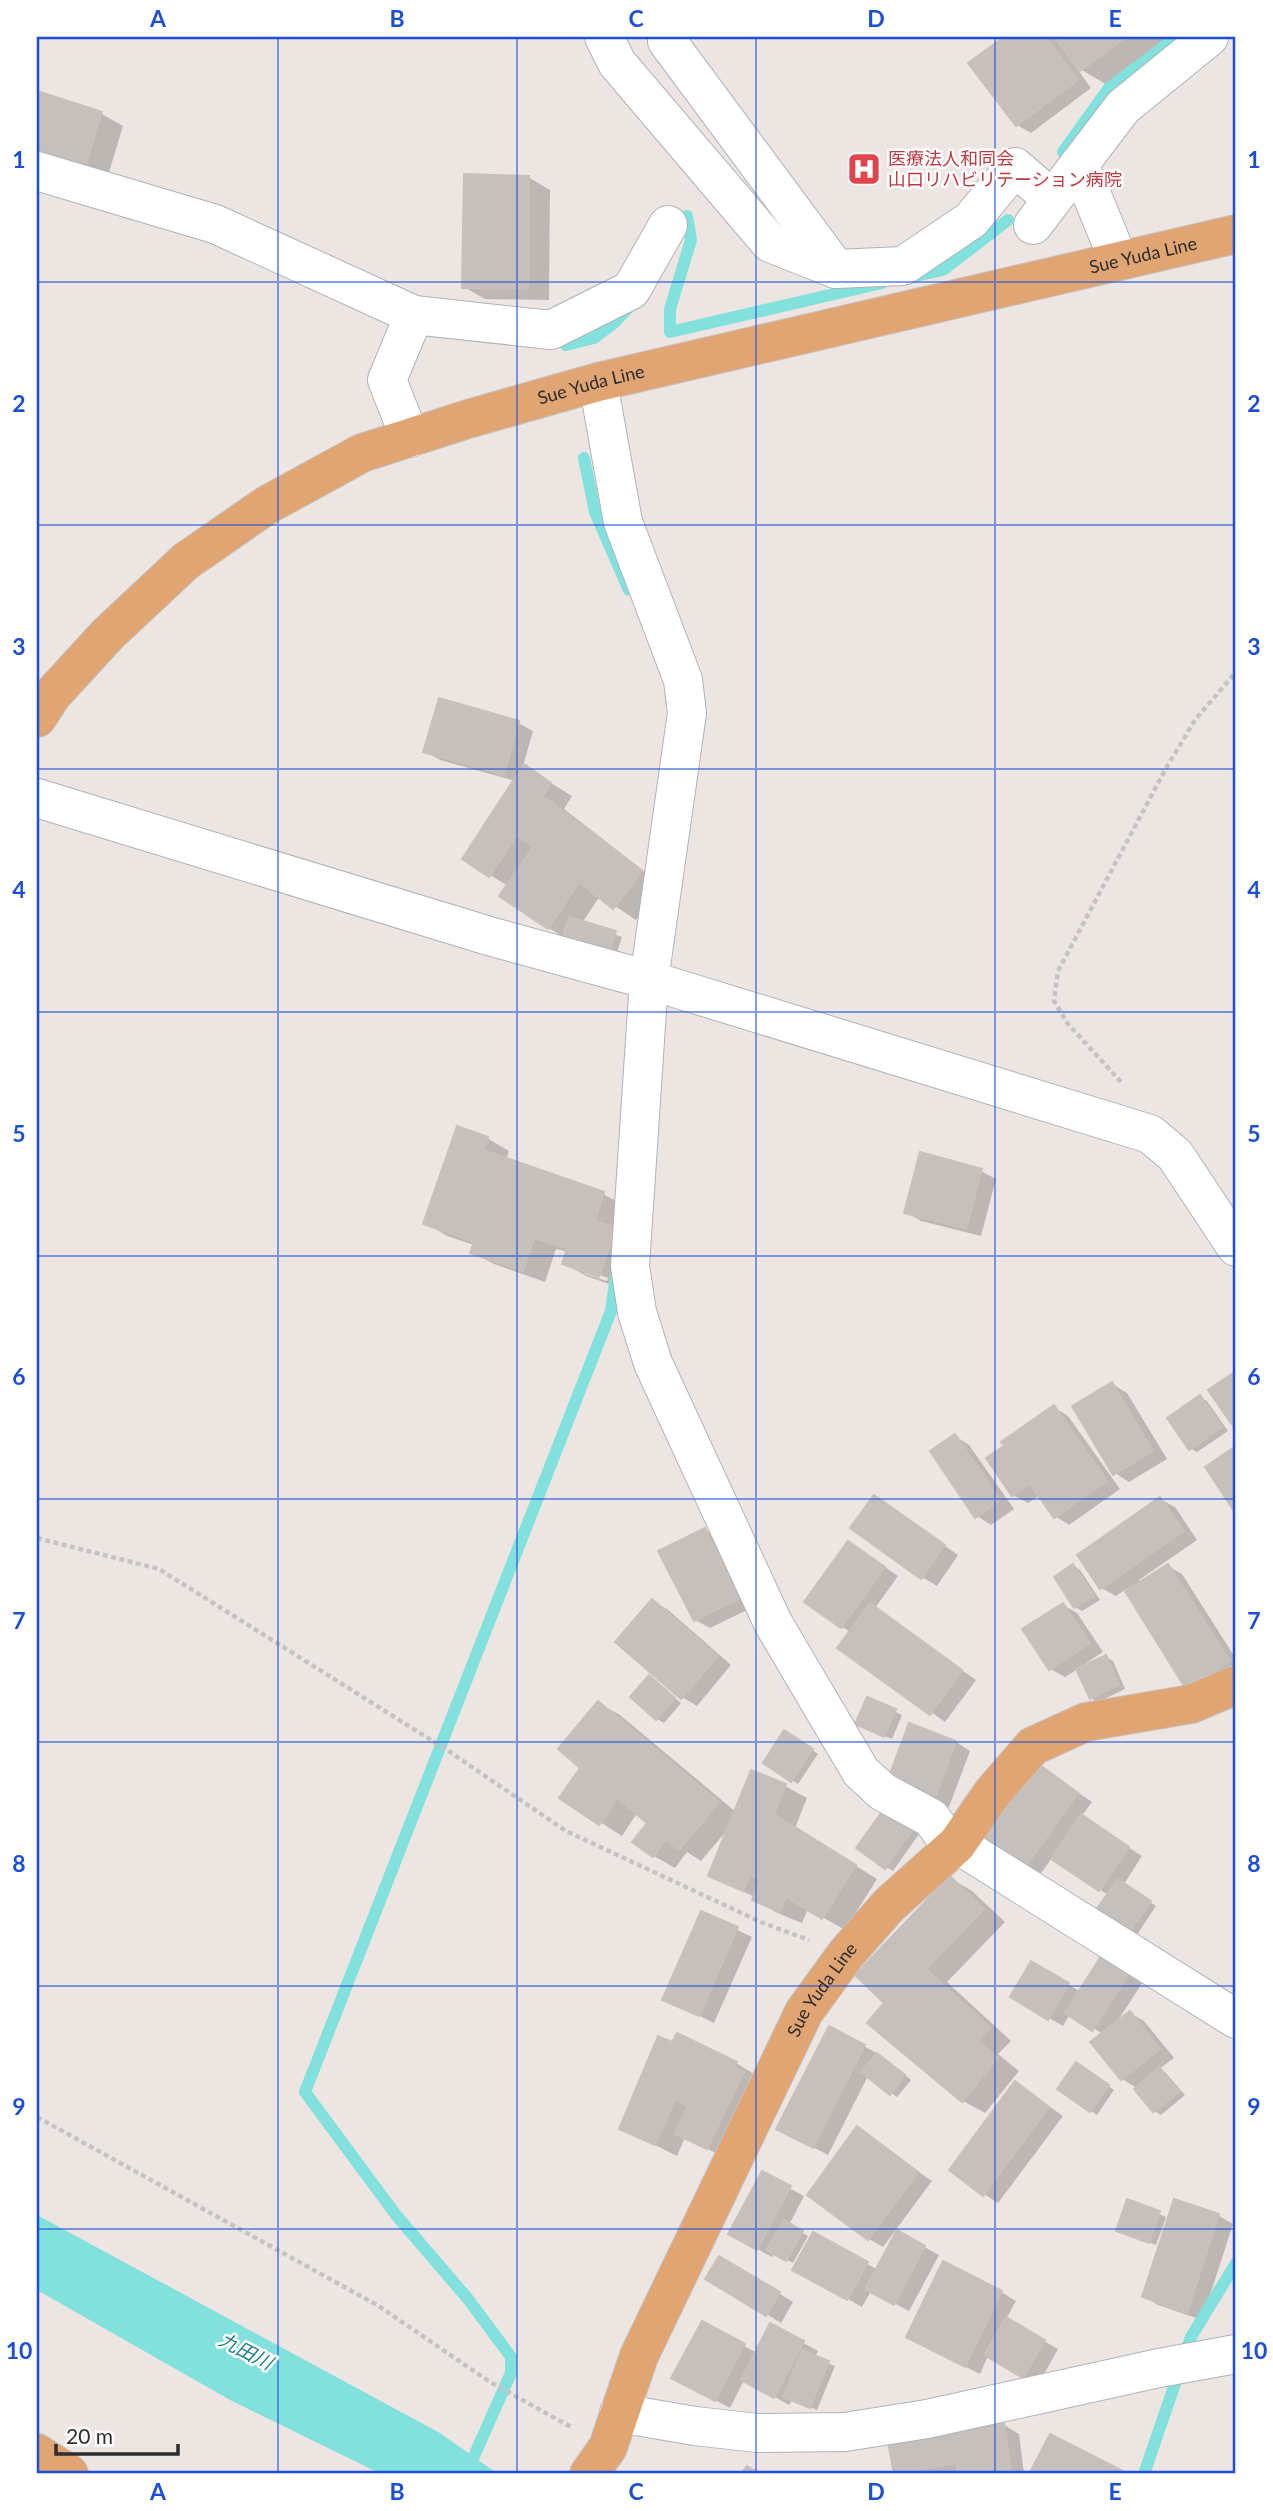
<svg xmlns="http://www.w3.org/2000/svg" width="1273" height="2511" font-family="Lato,'Noto Sans JP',sans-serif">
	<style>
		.water { fill: #83e1dd }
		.shadow { fill: #0003; fill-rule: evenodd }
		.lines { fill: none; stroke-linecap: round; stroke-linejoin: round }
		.stream { stroke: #83e1dd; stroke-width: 12 }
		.building { fill: #c6c0bd; stroke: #c8c0bb; stroke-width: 2 }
		.minor-casing { stroke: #aeb3b8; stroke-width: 40 }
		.major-casing { stroke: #c4c4c4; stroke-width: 40 }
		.path { stroke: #c4c4c4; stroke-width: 4.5; stroke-dasharray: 5 3.5; stroke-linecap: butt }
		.minor { stroke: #fff; stroke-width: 38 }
		.major { stroke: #e1a573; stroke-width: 38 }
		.grid { fill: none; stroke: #1d4ed8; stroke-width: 2; stroke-opacity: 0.55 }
		.labels { text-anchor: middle; stroke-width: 5; stroke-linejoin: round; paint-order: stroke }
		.health-label { font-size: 18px; fill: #be3a42; stroke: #fff; text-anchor: start }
		.street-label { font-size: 18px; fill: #2d2d2d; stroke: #fff }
		.water-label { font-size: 19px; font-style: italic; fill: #1e8083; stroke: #fff }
		.neatline { fill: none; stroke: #1d4ed8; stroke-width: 2.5 }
		.grid-label { font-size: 23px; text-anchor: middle; font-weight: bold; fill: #1d4ed8 }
	</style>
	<rect width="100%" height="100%" fill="#ede5e2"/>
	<!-- water -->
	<path class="water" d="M37,2215L440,2433L498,2474H381L230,2400L37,2290Z"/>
	<!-- shadow -->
	<g class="shadow">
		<path d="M1006,37H1175L1109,86L1075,66L1091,88L1031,133L1017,125L970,63Z"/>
		<path d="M37,93L102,114L123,126L106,182L37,159Z"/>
		<path d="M528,177L550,190L549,300L485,299L464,287Z"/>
		<path d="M518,723L533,731L523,766L572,796L564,809L662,885L636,920L600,896L582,923L622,937L612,968L549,928L508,886L464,859L515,781L440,760L425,751Z"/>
		<path d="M487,1138L509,1151L506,1160L603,1194L625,1206L621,1288L586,1276L564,1263L568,1252L556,1249L545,1282L494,1264L472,1252L474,1245L447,1236L426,1223ZM585,1270L608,1278L607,1281L585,1274Z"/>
		<path d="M981,1171L996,1179L981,1236L921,1221L906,1212Z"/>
		<path d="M1112,1384L1127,1393L1167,1459L1129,1482L1115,1473Z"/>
		<path d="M1200,1397L1207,1401L1228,1431L1197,1452L1190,1448Z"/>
		<path d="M1054,1407L1068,1416L1120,1489L1069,1525L1055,1516L1040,1495L1028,1503L1013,1495Z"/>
		<path d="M955,1436L969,1445L1014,1509L991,1525L977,1516Z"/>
		<path d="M1160,1499L1175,1507L1197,1540L1139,1580L1141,1582L1168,1566L1182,1574L1236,1659V1674L1187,1687L1126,1589L1116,1596L1101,1588Z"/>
		<path d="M889,1506L958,1555L937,1586L922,1577Z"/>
		<path d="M705,1530L719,1539L753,1607L710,1628L695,1620Z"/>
		<path d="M849,1543L898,1576L875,1608L976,1680L945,1722L840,1647L851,1632L842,1627Z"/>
		<path d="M1074,1566L1080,1570L1100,1600L1082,1611L1075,1607Z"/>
		<path d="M652,1601L667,1609L731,1665L697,1706L682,1697Z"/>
		<path d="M1063,1605L1077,1613L1103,1652L1083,1665L1084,1667L1106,1657L1113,1661L1125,1689L1098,1702L1091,1698L1078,1669L1065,1677L1050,1669Z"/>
		<path d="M650,1677L681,1703L664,1723L657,1719Z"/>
		<path d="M868,1699L902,1715L892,1739L864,1728Z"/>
		<path d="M598,1703L620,1715L736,1812L752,1772L785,1786L807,1798L795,1828L877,1879L845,1930L808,1909L802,1923L775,1912L754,1899L755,1897L710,1876L728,1829L701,1861L687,1852L675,1868L654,1856L649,1823L637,1813L622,1836L562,1798L582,1767Z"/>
		<path d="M910,1725L956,1742L970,1751L949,1807L903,1790Z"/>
		<path d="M792,1736L818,1754L798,1784L792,1780Z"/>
		<path d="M1036,1764L1092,1802L1081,1817L1142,1856L1124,1884L1156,1906L1134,1939L1108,1895L1052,1858L1038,1877L1024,1868Z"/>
		<path d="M891,1815L919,1834L893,1871L886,1867Z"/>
		<path d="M950,1878L972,1891L1005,1922L947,1982L1011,2041L998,2054L1019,2071L985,2113L963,2101L886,2002Z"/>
		<path d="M702,1913L752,1937L714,2023L665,1999Z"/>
		<path d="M1106,1953L1146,1977L1117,2022L1130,2013L1144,2021L1174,2058L1159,2069L1166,2073L1185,2095L1161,2115L1154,2111L1137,2088L1122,2079L1103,2034L1070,2014L1063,2026L1012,1997L1031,1963L1081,1992Z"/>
		<path d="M830,2029L879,2054L911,2080L897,2097L868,2076L828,2155L793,2137Z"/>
		<path d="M736,2063L757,2076L729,2160L685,2137L677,2156L621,2128Z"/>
		<path d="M1083,2068L1114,2090L1097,2115L1091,2111Z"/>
		<path d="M1016,2083L1063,2116L998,2203L984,2194Z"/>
		<path d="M857,2129L932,2181L883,2247L869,2239Z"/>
		<path d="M762,2173L804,2196L789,2225L808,2236L793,2263L774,2253L772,2257L745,2242Z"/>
		<path d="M1128,2201L1166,2217L1156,2245L1125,2234Z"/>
		<path d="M1175,2201L1219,2216L1233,2224L1202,2320L1158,2305L1144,2297Z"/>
		<path d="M897,2232L939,2255L909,2311L871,2291L862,2307L795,2269L813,2234L878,2270Z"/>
		<path d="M720,2258L793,2302L781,2323L708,2279Z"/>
		<path d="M1001,2292L1016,2301L1006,2319L1058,2349L1038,2385L988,2356L980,2374L922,2345Z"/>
		<path d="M703,2323L757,2353L771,2325L818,2351L815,2357L835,2366L817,2410L792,2400L789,2405L744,2380L730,2408L688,2386Z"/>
		<path d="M995,2423L1004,2425L1019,2434L1024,2474H896Z"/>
	</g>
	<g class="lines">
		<!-- stream -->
		<g class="stream">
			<path d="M1063,152L1109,88L1177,37"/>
			<path d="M678,229L687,216L691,240L670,309V332L882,283"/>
			<path d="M910,277L943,270L1008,220"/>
			<path d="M566,345L594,338L615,322L629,307"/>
			<path d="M584,458L595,512L629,590"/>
			<path d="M466,2474L511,2373V2357L468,2299L396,2215L305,2092L611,1311L616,1276"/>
			<path d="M1144,2474L1191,2337L1236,2263"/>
		</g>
	</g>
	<!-- building -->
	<g class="building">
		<path d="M1004,37H1046L1078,80L1016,126L968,63Z"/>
		<path d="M1054,37H1126L1080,71Z"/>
		<path d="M37,91L102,112L84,171L37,155Z"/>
		<path d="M464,174L529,176L528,289L462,288Z"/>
		<path d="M439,698L519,721L504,775L423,752Z"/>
		<path d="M524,764L551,783L543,796L642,871L613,909L579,882L548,929L499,896L533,847L517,835L489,877L462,859Z"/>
		<path d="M569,917L616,931L605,965L559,950Z"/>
		<path d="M457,1126L488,1137L483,1150L604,1192L595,1221L616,1228L599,1277L562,1264L567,1248L534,1238L523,1271L470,1253L474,1242L423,1224Z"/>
		<path d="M920,1152L982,1169L966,1229L904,1213Z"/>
		<path d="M1236,1371V1428L1235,1429L1208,1390Z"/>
		<path d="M1112,1382L1153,1451L1113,1475L1072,1406Z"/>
		<path d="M1200,1395L1222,1427L1189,1450L1167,1418Z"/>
		<path d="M1054,1405L1107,1481L1054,1518L1030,1484L1012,1496L986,1458L1004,1446L1001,1442Z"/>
		<path d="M955,1434L1000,1500L975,1518L930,1451Z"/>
		<path d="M1236,1446V1514L1205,1467Z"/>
		<path d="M874,1495L945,1545L921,1579L850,1528Z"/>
		<path d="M1160,1497L1184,1531L1100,1589L1077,1555Z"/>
		<path d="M705,1528L740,1598L694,1621L658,1551Z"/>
		<path d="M848,1541L885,1567L841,1628L804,1602Z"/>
		<path d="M1073,1564L1094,1596L1074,1608L1054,1577Z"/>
		<path d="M1168,1564L1230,1661L1186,1689L1125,1591Z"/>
		<path d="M652,1599L718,1656L681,1699L615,1642Z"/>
		<path d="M870,1603L962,1670L930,1715L837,1648Z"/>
		<path d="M1063,1603L1090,1643L1049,1670L1022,1629Z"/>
		<path d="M1106,1655L1119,1685L1090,1699L1076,1669Z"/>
		<path d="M649,1675L675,1698L656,1720L630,1697Z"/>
		<path d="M867,1697L896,1709L884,1737L855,1724Z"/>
		<path d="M598,1701L719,1802L679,1850L666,1839L653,1857L632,1842L647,1823L617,1798L599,1825L559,1798L580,1768L558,1749Z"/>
		<path d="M909,1723L956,1741L934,1800L887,1782Z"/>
		<path d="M784,1730L813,1749L791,1782L763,1763Z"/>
		<path d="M1036,1762L1078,1793L1023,1870L980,1839Z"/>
		<path d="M751,1770L786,1784L774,1814L856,1865L822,1919L786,1897L780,1912L752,1900L760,1880L750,1874L743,1891L708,1876Z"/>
		<path d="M884,1809L913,1829L885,1869L856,1848Z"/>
		<path d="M1081,1814L1129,1847L1099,1891L1051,1859Z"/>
		<path d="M950,1876L984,1909L926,1969L990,2028L978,2041L998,2058L962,2102L867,2023L884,2003L855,1975Z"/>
		<path d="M1118,1879L1151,1901L1126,1937L1093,1914Z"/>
		<path d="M701,1911L738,1927L699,2016L662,2000Z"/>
		<path d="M1105,1950L1132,1968L1092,2031L1065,2013Z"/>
		<path d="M1031,1961L1069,1983L1048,2020L1010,1997Z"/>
		<path d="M1130,2011L1160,2049L1121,2080L1090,2042Z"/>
		<path d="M829,2026L865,2045L813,2148L776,2129Z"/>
		<path d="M677,2033L737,2062L734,2067L744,2072L707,2149L675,2134L688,2106L675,2099L655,2145L619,2129L658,2036L672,2042Z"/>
		<path d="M877,2053L905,2075L890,2095L861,2072Z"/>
		<path d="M1076,2062L1109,2085L1090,2112L1057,2089Z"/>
		<path d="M1159,2067L1180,2091L1153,2112L1134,2089Z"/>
		<path d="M1015,2081L1049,2107L983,2196L949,2170Z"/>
		<path d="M857,2126L918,2172L868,2240L807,2195Z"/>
		<path d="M762,2171L791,2186L757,2250L728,2234Z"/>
		<path d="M1127,2199L1160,2211L1149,2243L1116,2231Z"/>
		<path d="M1174,2199L1219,2214L1187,2313L1142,2297Z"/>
		<path d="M784,2220L803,2231L786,2261L766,2250Z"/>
		<path d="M897,2230L925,2246L894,2305L865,2289Z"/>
		<path d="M813,2232L868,2262L847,2300L792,2270Z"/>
		<path d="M719,2256L780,2292L766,2316L705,2279Z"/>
		<path d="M943,2261L1002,2291L965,2367L906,2337Z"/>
		<path d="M1006,2317L1045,2340L1023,2378L984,2355Z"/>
		<path d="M702,2321L745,2344L715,2401L671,2378Z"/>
		<path d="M770,2323L804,2341L774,2398L741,2380Z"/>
		<path d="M802,2350L829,2361L810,2408L783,2397Z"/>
		<path d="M995,2421V2424L1004,2423L1011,2474H958L956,2463L894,2474L888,2442Z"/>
		<path d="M1050,2434L1127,2473V2474H1029Z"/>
		<path d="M747,2466L760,2474H741Z"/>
	</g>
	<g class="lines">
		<defs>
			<g id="minor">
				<path d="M604,37L617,63L770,243L836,269"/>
				<path d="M667,37V41L836,269L903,266L971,220L1015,167L1052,199"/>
				<path d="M1079,164L1119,261"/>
				<path d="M37,171L215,224L414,315L551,330L631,290L668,225"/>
				<path d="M1033,225L1123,107L1209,37"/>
				<path d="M598,382L623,522L683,680L687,713L649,980L630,1266L637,1312L653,1363L773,1623L861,1772L883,1792L931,1818L953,1848"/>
				<path d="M410,438L387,380L414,315"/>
				<path d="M37,798L489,936L649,980L1150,1134L1175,1155L1236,1247"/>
				<path d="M957,1844L1236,2019"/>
				<path d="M619,2413L695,2426L757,2433L845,2432L927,2419L1159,2368L1236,2354"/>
			</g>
			<g id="major">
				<path id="s1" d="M37,718L52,695L108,634L186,561L267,505L362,453L468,419L598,382L1236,234"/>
				<path d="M37,2453L69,2474"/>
				<path id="s2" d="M589,2474L608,2447L639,2356L804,2012L846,1954L889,1905L957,1844L993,1792L1033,1746L1086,1722L1191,1704L1236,1685"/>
			</g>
		</defs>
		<!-- minor casing -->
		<use href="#minor" class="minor-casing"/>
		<!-- major casing -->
		<use href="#major" class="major-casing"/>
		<!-- path -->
		<g class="path">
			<path d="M1121,1082L1068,1024L1054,1001L1058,971L1165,770L1195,720L1236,672"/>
			<path d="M37,1538L159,1569L447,1750L566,1831L763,1923L809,1940"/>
			<path d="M37,2117L377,2305L490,2382L571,2427"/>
		</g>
		<!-- minor -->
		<use href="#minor" class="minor"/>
		<!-- major -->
		<use href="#major" class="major"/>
	</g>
	<!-- grid -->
	<path class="grid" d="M278,37V2474M517,37V2474M756,37V2474M995,37V2474M37,282H1236M37,525H1236M37,769H1236M37,1012H1236M37,1256H1236M37,1499H1236M37,1742H1236M37,1986H1236M37,2229H1236"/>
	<!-- icons -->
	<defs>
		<symbol id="hospital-square" viewBox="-11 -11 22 22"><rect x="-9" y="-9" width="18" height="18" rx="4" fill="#e0444e" stroke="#fff"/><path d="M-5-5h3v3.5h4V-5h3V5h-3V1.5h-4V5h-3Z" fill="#fff"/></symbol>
	</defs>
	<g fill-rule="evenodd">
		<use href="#hospital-square" x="845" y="150" width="38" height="38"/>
	</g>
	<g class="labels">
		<!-- health labels -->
		<g class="health-label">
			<text x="888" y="165">医療法人和同会<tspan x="888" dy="21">山口リハビリテーション病院</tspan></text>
		</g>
		<!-- street labels -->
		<g class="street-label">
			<text dy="6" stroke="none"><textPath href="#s1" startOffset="1230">Sue Yuda Line</textPath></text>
			<text dy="6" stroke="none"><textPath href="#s1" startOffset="663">Sue Yuda Line</textPath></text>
			<text dy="6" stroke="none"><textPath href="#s2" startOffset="539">Sue Yuda Line</textPath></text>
		</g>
		<!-- water labels -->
		<g class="water-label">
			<text transform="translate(246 2351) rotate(27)" y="7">九田川</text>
		</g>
	</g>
	<!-- border -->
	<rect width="1273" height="2511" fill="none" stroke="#ffffff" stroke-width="77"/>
	<!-- scale -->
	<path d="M56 2444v10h122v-10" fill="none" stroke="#2d2d2d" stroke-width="3.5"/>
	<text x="66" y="2444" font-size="21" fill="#2d2d2d" stroke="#ffffff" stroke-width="5" paint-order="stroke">20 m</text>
	<rect x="38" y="38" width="1196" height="2434" class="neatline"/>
	<g class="grid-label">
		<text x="158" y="27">A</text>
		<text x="397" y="27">B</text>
		<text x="636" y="27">C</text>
		<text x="876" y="27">D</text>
		<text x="1115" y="27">E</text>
		<text x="19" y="168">1</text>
		<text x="1254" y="168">1</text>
		<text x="19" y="412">2</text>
		<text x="1254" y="412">2</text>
		<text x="19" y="655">3</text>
		<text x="1254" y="655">3</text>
		<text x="19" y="898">4</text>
		<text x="1254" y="898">4</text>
		<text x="19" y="1142">5</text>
		<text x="1254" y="1142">5</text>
		<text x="19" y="1385">6</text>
		<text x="1254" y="1385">6</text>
		<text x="19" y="1629">7</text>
		<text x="1254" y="1629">7</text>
		<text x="19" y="1872">8</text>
		<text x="1254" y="1872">8</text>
		<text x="19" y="2115">9</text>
		<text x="1254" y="2115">9</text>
		<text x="19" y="2359">10</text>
		<text x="1254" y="2359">10</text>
		<text x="158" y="2500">A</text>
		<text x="397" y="2500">B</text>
		<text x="636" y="2500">C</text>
		<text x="876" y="2500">D</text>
		<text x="1115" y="2500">E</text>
	</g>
</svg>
